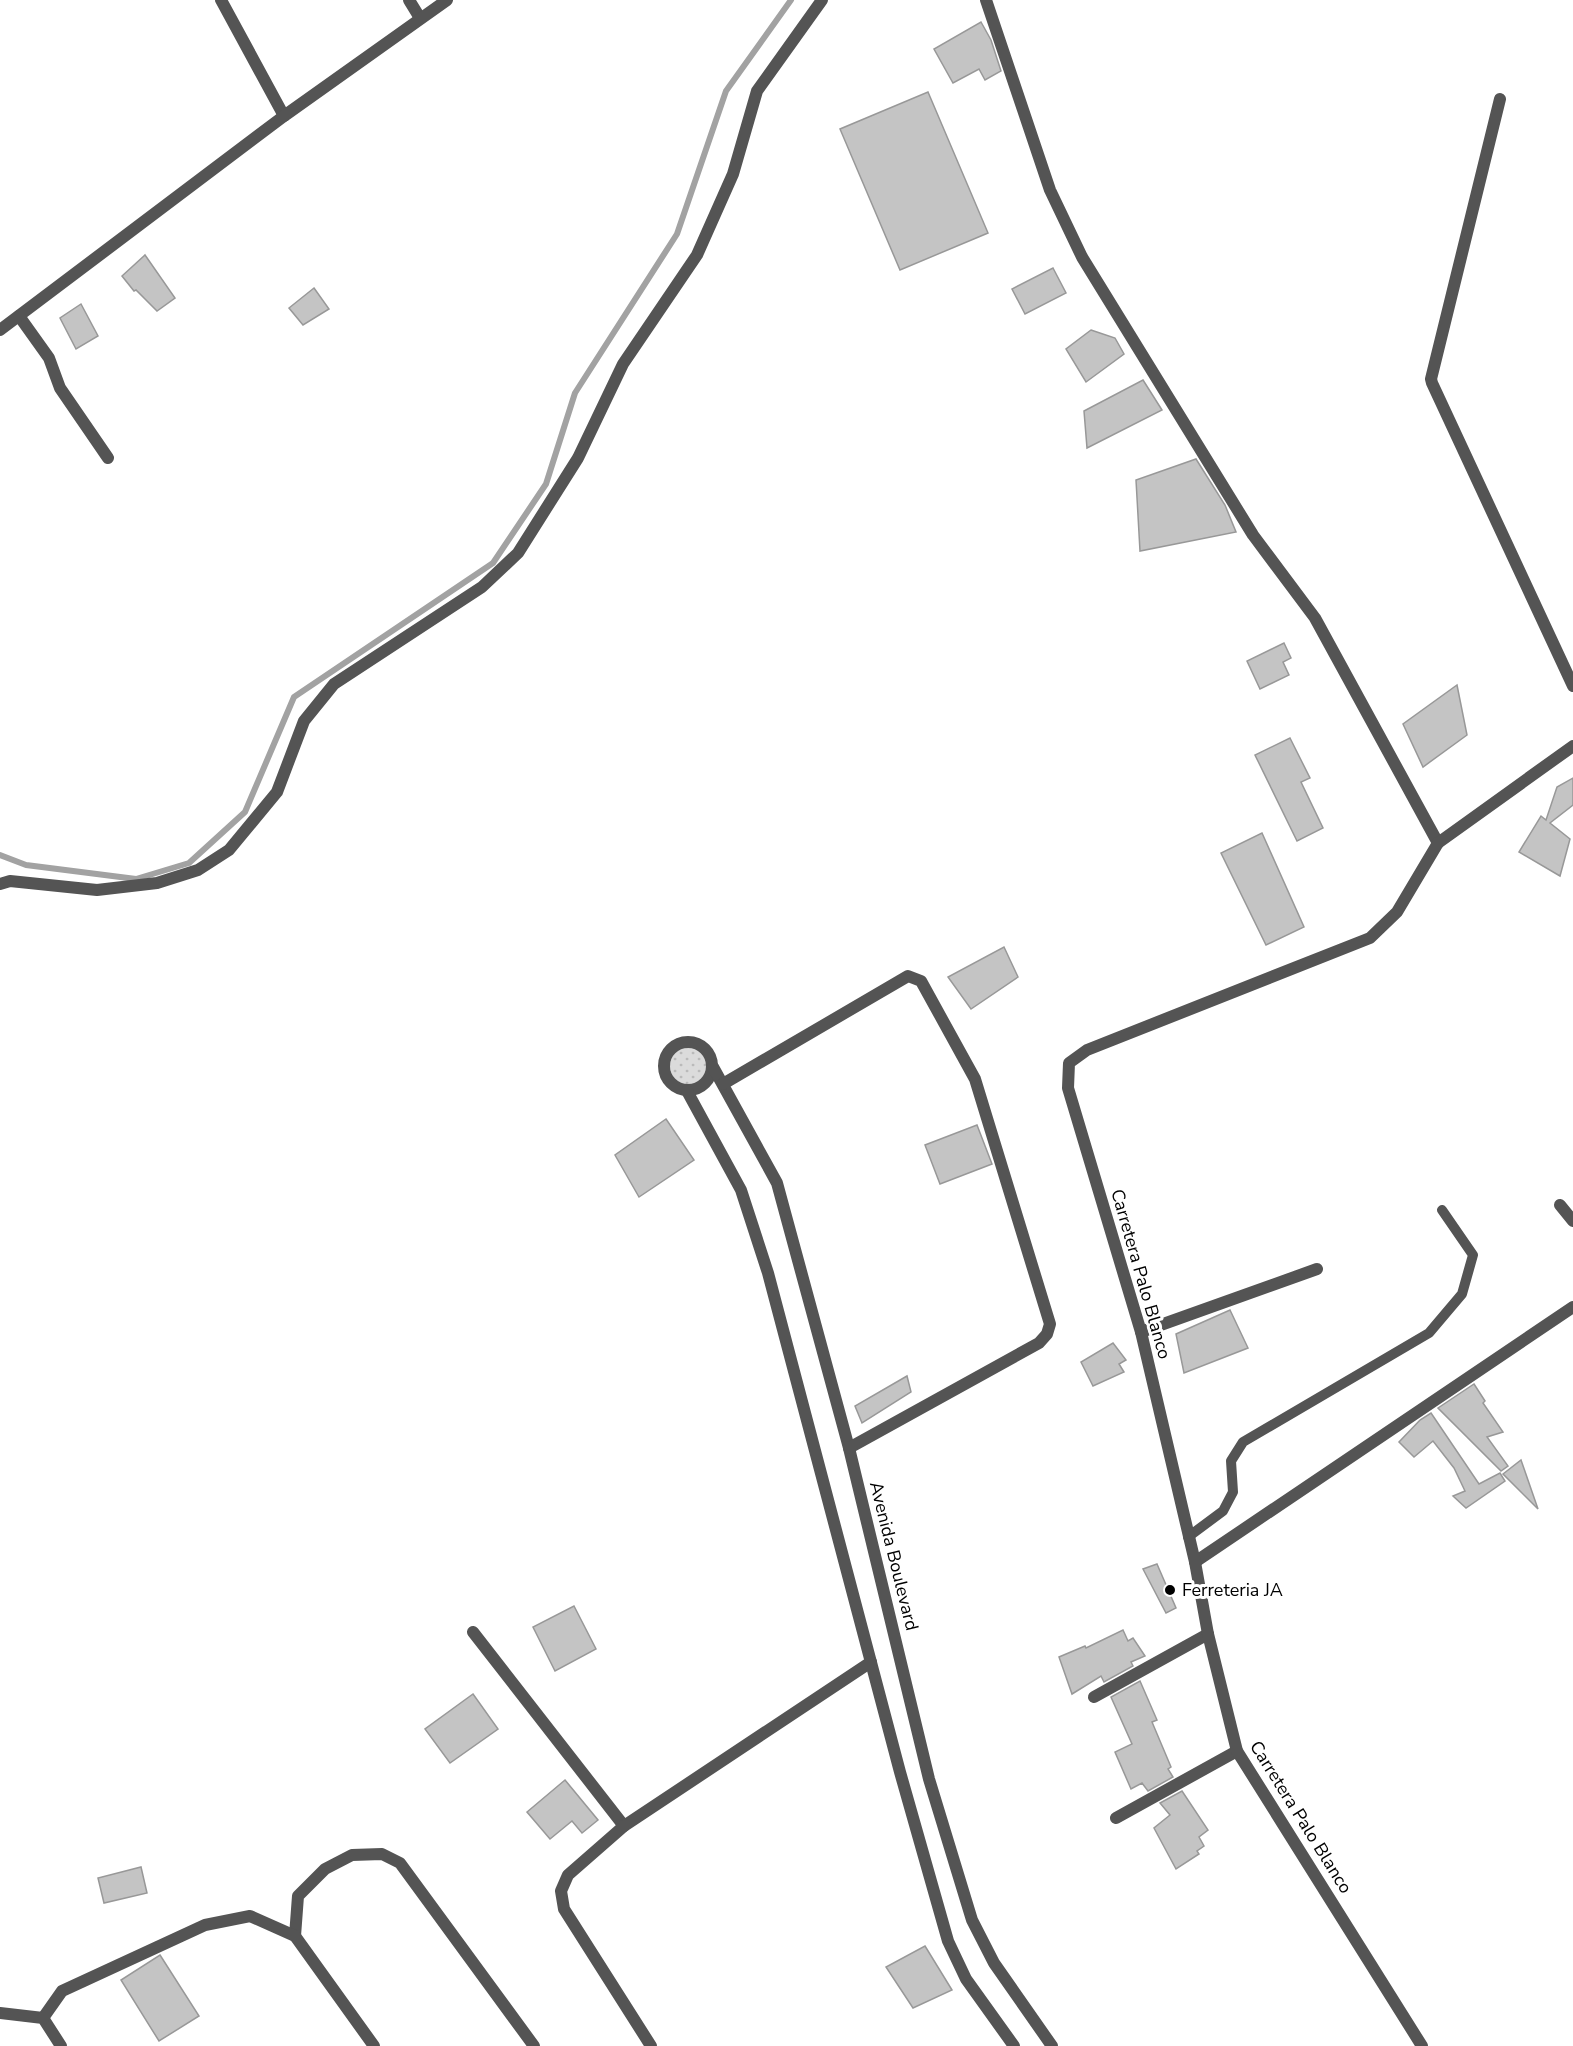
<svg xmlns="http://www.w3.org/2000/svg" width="1573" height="2046" font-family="'Nunito Sans',sans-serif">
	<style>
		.park { fill: url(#park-dots) }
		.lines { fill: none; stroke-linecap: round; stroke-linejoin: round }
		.stream { stroke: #a2a2a2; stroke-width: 6 }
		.building { fill: #c4c4c4; stroke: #989898; stroke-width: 1.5 }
		.service { stroke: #545454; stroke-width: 10 }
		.minor { stroke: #545454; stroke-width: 12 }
		.poi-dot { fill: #000; stroke: #fff; stroke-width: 2 }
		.labels { text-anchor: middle; stroke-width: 6; stroke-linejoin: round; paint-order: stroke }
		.street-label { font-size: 18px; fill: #000; stroke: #fff }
		.poi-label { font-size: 18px; fill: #000; stroke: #fff; text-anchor: start }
	</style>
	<defs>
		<pattern id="park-dots" width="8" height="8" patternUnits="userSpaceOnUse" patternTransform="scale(1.5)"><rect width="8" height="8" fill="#dbdbdb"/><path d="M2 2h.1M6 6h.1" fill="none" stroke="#bababa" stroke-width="1.8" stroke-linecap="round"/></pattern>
	</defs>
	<rect width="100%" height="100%" fill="#fff"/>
	<!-- park -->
	<circle class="park" cx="689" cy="1066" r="19"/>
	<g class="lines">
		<!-- stream -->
		<path class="stream" d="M0,855L26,865L136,879L189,863L245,812L294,697L493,563L546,484L575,393L677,234L726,91L791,0"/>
	</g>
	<!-- building -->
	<g class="building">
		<path d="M981,22L991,40L1001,71L985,80L979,69L953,83L934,49Z"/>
		<path d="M928,92L988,233L900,270L840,129Z"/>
		<path d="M145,255L175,298L157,311L136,290L134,291L122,276Z"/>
		<path d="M1053,268L1066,293L1025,314L1012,289Z"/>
		<path d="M314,288L329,309L303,325L289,308Z"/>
		<path d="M81,304L98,336L76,349L60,318Z"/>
		<path d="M1091,330L1115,338L1124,354L1086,382L1066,349Z"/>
		<path d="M1143,380L1162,410L1087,448L1084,411Z"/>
		<path d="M1196,459L1225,505L1236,532L1140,551L1136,480Z"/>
		<path d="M1284,643L1291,658L1283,662L1289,675L1260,689L1247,661Z"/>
		<path d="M1457,685L1467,735L1423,767L1403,724Z"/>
		<path d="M1290,738L1310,778L1301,782L1323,828L1297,841L1255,755Z"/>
		<path d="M1573,778V805L1550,823L1570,839L1560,876L1519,852L1541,816L1546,820L1557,787Z"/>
		<path d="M1262,833L1304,927L1266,945L1221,853Z"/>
		<path d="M1004,947L1018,977L971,1009L948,977Z"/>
		<path d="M666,1119L694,1160L639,1197L615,1155Z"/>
		<path d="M977,1125L992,1164L940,1184L925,1145Z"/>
		<path d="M1230,1310L1248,1348L1184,1373L1176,1334Z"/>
		<path d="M1113,1343L1126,1360L1119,1364L1124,1372L1093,1386L1081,1362Z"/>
		<path d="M907,1376L911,1392L862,1423L855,1406Z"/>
		<path d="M1474,1384L1485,1401L1483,1403L1503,1432L1487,1437L1508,1466L1501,1471L1438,1408Z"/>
		<path d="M1431,1413L1479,1484L1500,1473L1505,1481L1466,1508L1453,1496L1465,1491L1454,1468L1433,1441L1414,1457L1399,1442L1420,1420Z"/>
		<path d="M1521,1460L1538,1509L1503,1474Z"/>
		<path d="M1157,1564L1176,1608L1166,1613L1143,1569Z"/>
		<path d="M574,1606L596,1649L555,1671L533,1627Z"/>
		<path d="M1123,1630L1128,1641L1133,1638L1145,1656L1131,1662L1133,1666L1104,1682L1101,1676L1072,1694L1059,1657L1085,1646L1086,1648Z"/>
		<path d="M1140,1681L1157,1720L1152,1722L1171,1767L1168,1769L1173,1777L1148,1791L1142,1783L1131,1789L1115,1752L1132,1744L1111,1697Z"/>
		<path d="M473,1694L498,1729L450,1763L425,1729Z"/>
		<path d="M565,1780L598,1820L582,1833L572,1821L550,1839L527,1812Z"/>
		<path d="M1182,1791L1208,1830L1199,1837L1204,1846L1197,1851L1199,1854L1176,1869L1154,1828L1170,1815L1160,1803Z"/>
		<path d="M141,1867L147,1893L104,1903L98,1878Z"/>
		<path d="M925,1946L952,1990L913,2008L886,1967Z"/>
		<path d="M160,1955L199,2016L159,2041L121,1980Z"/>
	</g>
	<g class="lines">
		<!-- service -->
		<path class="service" d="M1188,1537L1223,1511L1233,1492L1231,1461L1243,1442L1429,1333L1462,1294L1473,1255L1442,1210"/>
		<!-- minor -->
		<g class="minor">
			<path d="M221,0L284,116"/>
			<path d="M409,0L420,18"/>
			<path d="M986,0L1050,190L1082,257L1253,535L1315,618L1438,843"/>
			<path d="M1500,99L1431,379L1432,383L1573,686"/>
			<path d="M19,316L49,358L60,388L108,458"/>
			<path d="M0,330L284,116L447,0"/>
			<path d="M0,884L10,881L97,890L157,883L198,870L229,850L277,792L304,721L334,684L482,587L518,553L578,458L623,364L697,255L733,174L757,91L822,0"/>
			<circle cx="688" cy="1066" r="24"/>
			<path d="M713,1067L777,1183L849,1448L929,1779L972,1920L994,1963L1052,2046"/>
			<path d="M723,1084L908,976L921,981L975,1079L1050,1324L1047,1334L1039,1343L849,1448"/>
			<path d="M687,1091L741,1190L768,1273L900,1772L948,1941L966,1979L1014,2046"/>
			<path d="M1560,1205L1573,1221"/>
			<path d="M1141,1332L1317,1269"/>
			<path d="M1195,1562L1573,1307"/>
			<path d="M473,1632L624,1826"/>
			<path d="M1094,1697L1208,1634"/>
			<path d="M1116,1818L1237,1751"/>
			<path d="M295,1936L298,1896L325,1869L352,1855L382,1854L400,1863L534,2046"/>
			<path d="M0,2013L43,2018L61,2046"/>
			<path d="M43,2018L62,1991L205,1925L250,1916L295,1936L374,2046"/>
			<path d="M651,2046L564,1909L561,1891L568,1875L624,1826L871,1662"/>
			<path d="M1422,2046L1237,1751L1208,1634L1195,1562L1141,1332L1068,1088L1069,1063L1087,1050L1370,938L1397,912L1438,843L1573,746"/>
		</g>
	</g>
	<!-- markers -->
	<circle class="poi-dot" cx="1170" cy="1590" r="6"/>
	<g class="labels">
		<!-- street labels -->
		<g class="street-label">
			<text transform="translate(1141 1274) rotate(74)" y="6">Carretera Palo Blanco</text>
			<text transform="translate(894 1556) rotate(76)" y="6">Avenida Boulevard</text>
			<text transform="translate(1301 1817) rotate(58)" y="6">Carretera Palo Blanco</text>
		</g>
		<!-- poi labels -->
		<g class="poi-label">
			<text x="1182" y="1596">Ferreteria JA</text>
		</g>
	</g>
</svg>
